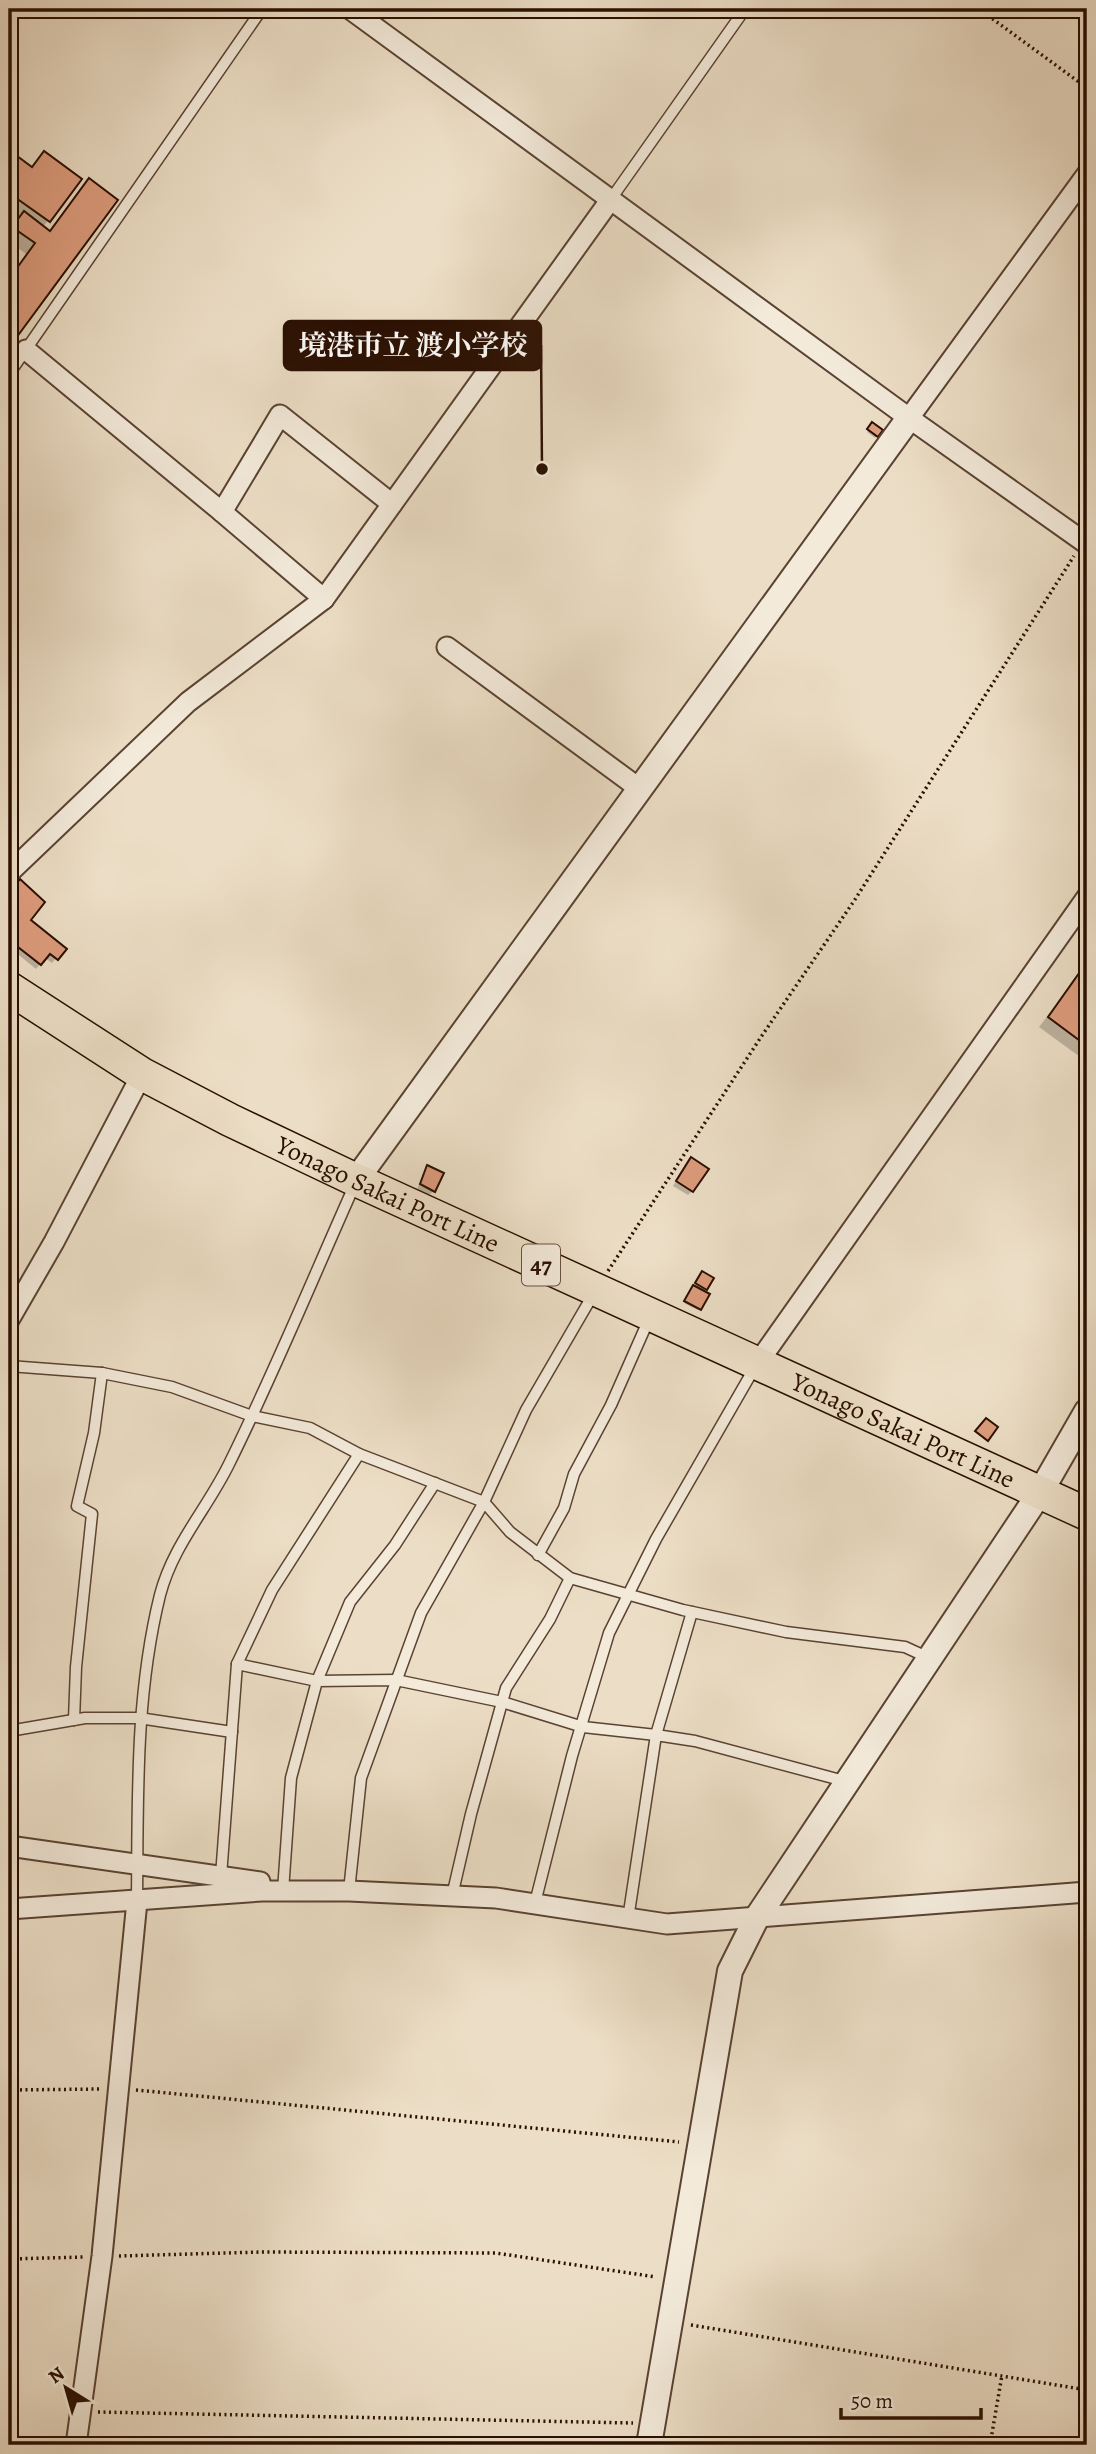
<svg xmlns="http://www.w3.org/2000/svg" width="1096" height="2454" font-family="Alegreya,'Noto Serif JP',serif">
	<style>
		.shadow { fill: #0003 }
		.building { fill: #dd9c7d; stroke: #290e01; stroke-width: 2 }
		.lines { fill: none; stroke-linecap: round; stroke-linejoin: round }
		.service-casing { stroke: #5a4232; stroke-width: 13 }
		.minor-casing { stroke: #5a4232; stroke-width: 23 }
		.tertiary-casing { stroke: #5a4232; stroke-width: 28 }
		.primary-casing { stroke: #290e01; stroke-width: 35 }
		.path { stroke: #290e01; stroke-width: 3.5; stroke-dasharray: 2 3.5; stroke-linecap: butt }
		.service { stroke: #f3eada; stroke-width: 10 }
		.minor { stroke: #f3eada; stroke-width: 19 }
		.tertiary { stroke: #f3eada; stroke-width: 24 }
		.primary { stroke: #ecdec6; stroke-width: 32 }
		.labels { text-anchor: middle; stroke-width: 5; stroke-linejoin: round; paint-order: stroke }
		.shield { fill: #f3eada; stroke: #665042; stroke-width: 2 }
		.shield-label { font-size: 24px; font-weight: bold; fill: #290e01 }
		.street-label { font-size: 26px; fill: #290e01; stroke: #f3eada }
		.leader { fill: none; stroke: #290e01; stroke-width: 2.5 }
		.callout-dot { fill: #290e01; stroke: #f3eada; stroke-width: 2.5 }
		.callout { fill: #290e01; stroke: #290e01; stroke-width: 2.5 }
		.callout-label { font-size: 28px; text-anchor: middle; font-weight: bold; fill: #fff }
	</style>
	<rect width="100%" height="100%" fill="#ecdec6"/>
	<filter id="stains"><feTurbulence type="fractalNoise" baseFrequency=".00286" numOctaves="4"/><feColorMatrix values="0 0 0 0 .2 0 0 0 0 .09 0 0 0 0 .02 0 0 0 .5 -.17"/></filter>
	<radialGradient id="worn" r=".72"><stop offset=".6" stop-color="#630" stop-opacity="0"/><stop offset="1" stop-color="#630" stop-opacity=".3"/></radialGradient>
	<!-- shadow -->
	<g class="shadow">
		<path d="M9,152L31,168L44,154L79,179L43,227L49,232L89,180L18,333L9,342V278L26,254L9,241V231L20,217L9,209Z"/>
		<path d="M872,424L881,430L875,438L867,432Z"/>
		<path d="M16,886L28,920L64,949L52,963L45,958L36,969L9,947V895Z"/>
		<path d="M1087,965V1062L1039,1027Z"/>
		<path d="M687,1164L692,1191L688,1195L673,1186Z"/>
		<path d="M427,1167L434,1191L429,1195L417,1189Z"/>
		<path d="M701,1275L706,1289L698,1310L684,1303Z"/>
	</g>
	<!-- building -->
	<g class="building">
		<path d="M9,150L32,167L44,151L82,179L50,222L9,193Z"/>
		<path d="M89,178L118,200L19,334L9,326V279L35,243L12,227L24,211L50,231Z"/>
		<path d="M872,422L883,430L878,437L867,429Z"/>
		<path d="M20,879L45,902L31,920L67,949L58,960L50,954L41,965L9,940V894Z"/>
		<path d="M1087,962V1046L1048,1017Z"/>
		<path d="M691,1157L709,1169L693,1192L676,1181Z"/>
		<path d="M427,1165L444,1173L435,1192L420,1184Z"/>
		<path d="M702,1271L714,1278L707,1290L695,1283Z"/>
		<path d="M693,1285L710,1294L701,1310L684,1301Z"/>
		<path d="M986,1418L998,1427L988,1441L975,1431Z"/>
	</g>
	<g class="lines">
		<defs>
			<g id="service">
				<path d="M611,199L745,9"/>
				<path d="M9,374L262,9"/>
				<path d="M9,1366L102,1373L172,1387L252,1416L310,1428L359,1454L484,1502L510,1532L570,1578L683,1610L786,1632L905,1647L929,1658"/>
				<path d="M538,1555L564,1508L574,1474L611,1405L649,1319"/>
				<path d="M237,1664L317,1681L350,1602L395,1545L435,1483"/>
				<path d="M74,1720L76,1667L92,1514L77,1506L94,1433L102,1373"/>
				<path d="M9,1731L85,1718H139L232,1732"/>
				<path d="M221,1876L237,1664L272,1590L359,1454"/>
				<path d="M283,1891L291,1778L317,1681L396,1680L502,1702L583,1727L656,1735L692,1612"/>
				<path d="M349,1891L361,1778L421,1613L484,1502L526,1410L594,1293"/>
				<path d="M452,1896L471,1814L506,1688L550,1619L570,1578"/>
				<path d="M137,1901C138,1798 135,1696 160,1595C173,1545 207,1509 229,1464C274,1373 313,1278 355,1184"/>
				<path d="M535,1903L572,1756L609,1633L656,1539L755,1367"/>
				<path d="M628,1919L656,1735L695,1741L848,1782"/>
			</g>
			<g id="minor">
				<path d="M350,9L909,418L1087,544"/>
				<path d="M26,350L222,512"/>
				<path d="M909,418L1087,174"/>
				<path d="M324,599L222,512L280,415L392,504"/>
				<path d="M447,647L640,789"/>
				<path d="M9,873L188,702L324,599L611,199"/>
				<path d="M9,1320L54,1242L142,1074"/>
				<path d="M757,1364L1087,897"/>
				<path d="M9,1846L260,1882L262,1890"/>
				<path d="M9,1909L262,1891H349L496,1898L667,1924L1087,1892"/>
				<path d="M76,2445L102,2256L137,1901"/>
			</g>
			<g id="tertiary">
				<path d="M356,1180L909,418"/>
				<path d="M649,2445L730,1971L756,1919L1041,1491L1087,1411"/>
			</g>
			<g id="primary">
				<path id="s1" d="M9,988L142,1074L230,1120L356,1180L1087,1514"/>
			</g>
		</defs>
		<!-- service casing -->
		<use href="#service" class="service-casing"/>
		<!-- minor casing -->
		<use href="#minor" class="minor-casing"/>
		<!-- tertiary casing -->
		<use href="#tertiary" class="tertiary-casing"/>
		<!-- primary casing -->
		<use href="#primary" class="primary-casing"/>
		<!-- path -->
		<g class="path">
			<path d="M979,9L1087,88"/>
			<path d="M608,1271L761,1037L854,901L1074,556"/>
			<path d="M9,2090L101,2089"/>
			<path d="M136,2090L679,2142"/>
			<path d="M119,2256L261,2252L496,2253L656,2277"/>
			<path d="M9,2259L84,2257"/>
			<path d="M691,2325L1087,2390"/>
			<path d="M98,2412L633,2423"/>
			<path d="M990,2445L1002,2375"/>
		</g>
		<!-- service -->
		<use href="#service" class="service"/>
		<!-- minor -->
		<use href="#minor" class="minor"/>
		<!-- tertiary -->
		<use href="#tertiary" class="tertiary"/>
		<!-- primary -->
		<use href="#primary" class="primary"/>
	</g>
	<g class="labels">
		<!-- shield labels -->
		<rect class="shield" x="522" y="1244.5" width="38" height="41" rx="5"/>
		<g class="shield-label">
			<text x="541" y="1273">47</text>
		</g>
		<!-- street labels -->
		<g class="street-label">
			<text dy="9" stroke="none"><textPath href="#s1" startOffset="432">Yonago Sakai Port Line</textPath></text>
			<text dy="9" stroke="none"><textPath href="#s1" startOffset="999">Yonago Sakai Port Line</textPath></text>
		</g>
	</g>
	<!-- callouts -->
	<path class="leader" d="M542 469L541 345"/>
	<circle class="callout-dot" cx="542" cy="469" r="7"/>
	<rect class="callout" x="284" y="321" width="257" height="49" rx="7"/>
	<g class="callout-label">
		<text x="413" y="355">境港市立 渡小学校</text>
	</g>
	<!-- margin -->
	<rect width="1096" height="2454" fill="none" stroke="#ecdec6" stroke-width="35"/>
	<rect x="10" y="10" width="1075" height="2433" fill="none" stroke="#290e01" stroke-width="3.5"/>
	<rect x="18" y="18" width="1061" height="2419" fill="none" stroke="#290e01" stroke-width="2"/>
	<!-- north arrow -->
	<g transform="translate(66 2388) rotate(323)" stroke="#f3eada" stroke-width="5" paint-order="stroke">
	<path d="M0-5L12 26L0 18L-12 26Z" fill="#290e01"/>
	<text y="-10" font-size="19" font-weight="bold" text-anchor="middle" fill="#290e01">N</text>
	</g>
	<!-- scale -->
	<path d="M841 2408v10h140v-10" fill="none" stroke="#290e01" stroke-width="3.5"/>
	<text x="851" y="2408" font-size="21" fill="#290e01" stroke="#f3eada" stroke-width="5" paint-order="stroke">50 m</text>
	<rect width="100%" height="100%" filter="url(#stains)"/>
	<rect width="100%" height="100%" fill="url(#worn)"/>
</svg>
